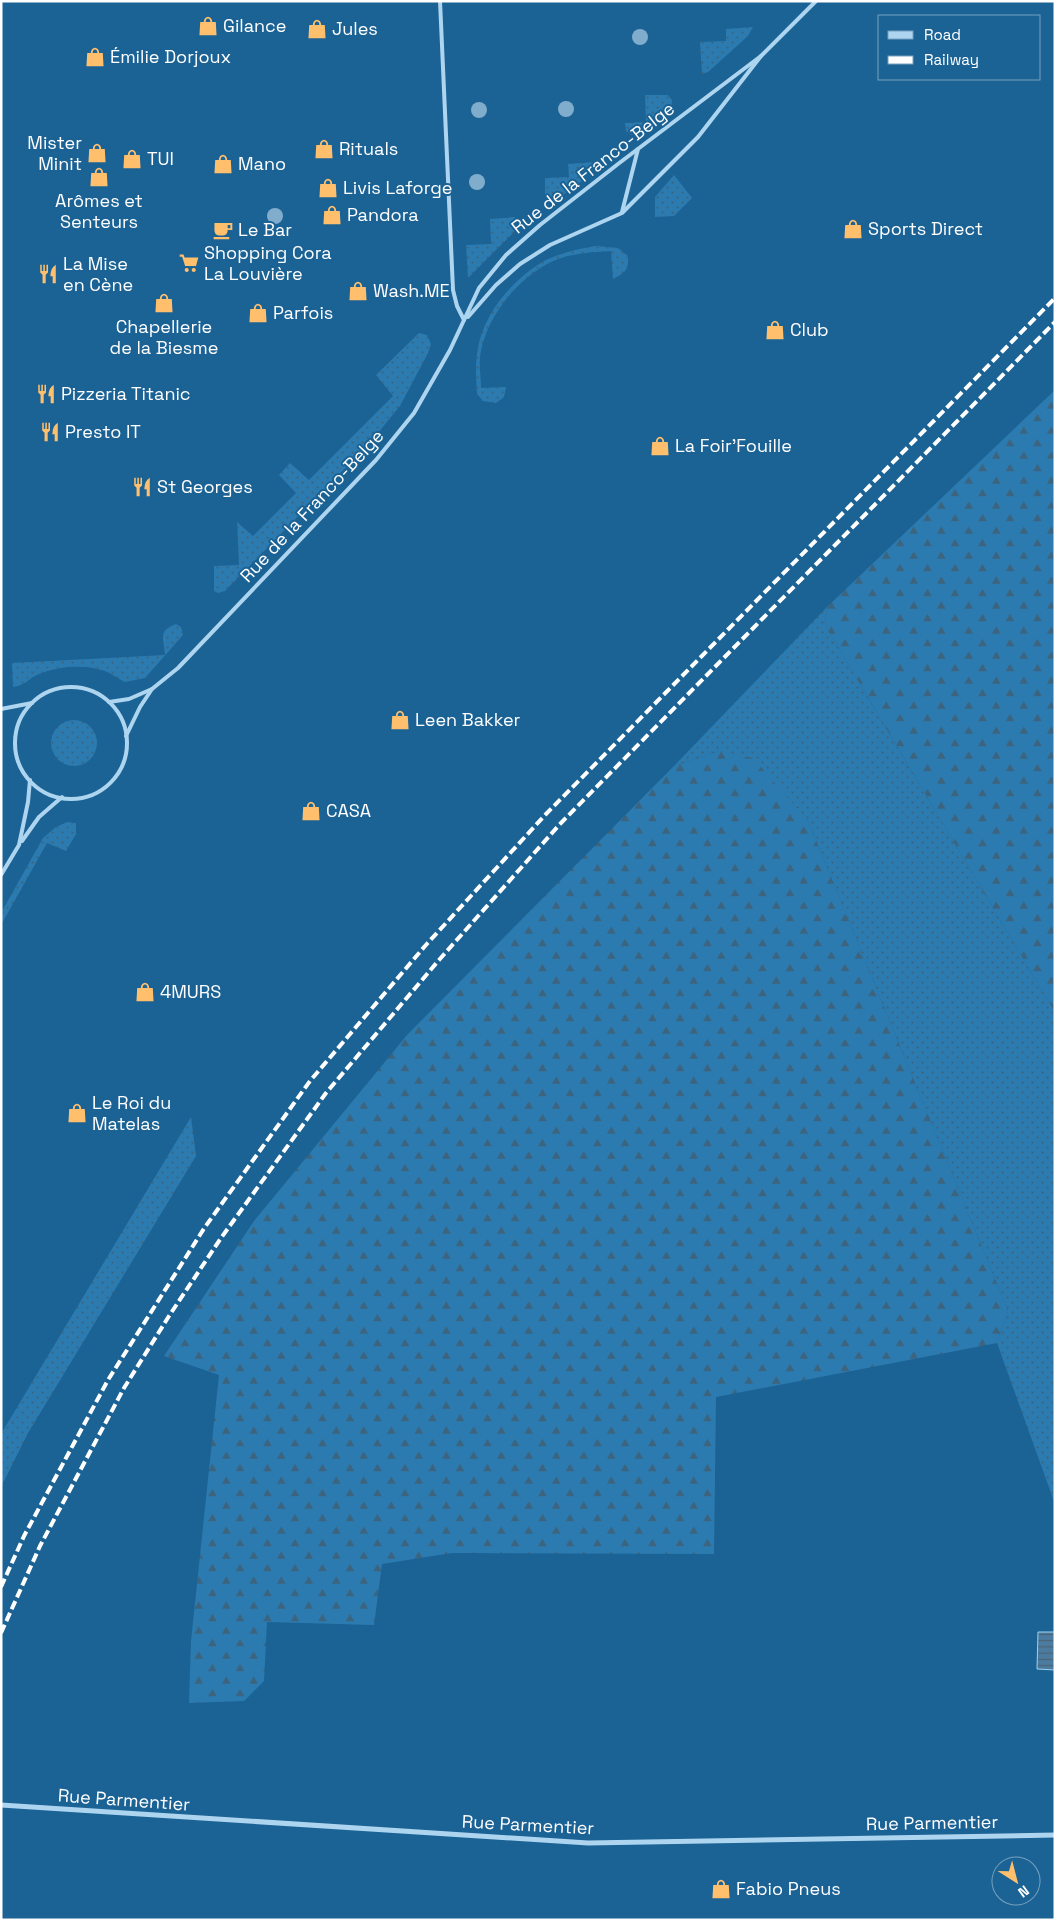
<svg xmlns="http://www.w3.org/2000/svg" width="1056" height="1921" font-family="'Space Grotesk',sans-serif">
	<style>
		.grass { fill: url(#grass-dots) }
		.forest { fill: url(#forest-firs) }
		.water { fill: url(#water-rules); stroke: #a1d2f1 }
		.lines { fill: none; stroke-linecap: round; stroke-linejoin: round }
		.service { stroke: #aed5ef; stroke-width: 4 }
		.minor { stroke: #aed5ef; stroke-width: 5 }
		.rail { stroke: #fff; stroke-width: 4; stroke-dasharray: 9 4; stroke-linecap: butt }
		.tree { fill: #81adcd }
		.labels { text-anchor: middle; stroke-width: 4; stroke-linejoin: round; paint-order: stroke }
		.poi-label { font-size: 18px; fill: #fff; stroke: #1b6295; text-anchor: start }
		.street-label { font-size: 18px; fill: #fff; stroke: #1b6295 }
	</style>
	<defs>
		<pattern id="grass-dots" width="8" height="8" patternUnits="userSpaceOnUse" patternTransform="scale(1.25)"><rect width="8" height="8" fill="#2b7bb1"/><path d="M2 2h.1M6 6h.1" fill="none" stroke="#3c647e" stroke-width="1.8" stroke-linecap="round"/></pattern>
		<pattern id="forest-firs" width="22" height="20" patternUnits="userSpaceOnUse" patternTransform="scale(1.25)"><rect width="22" height="20" fill="#2b7bb1"/><path d="M5 1l3.5 6h-7zM16 11l3.5 6h-7z" fill="#3c647e"/></pattern>
		<pattern id="water-rules" width="6" height="5" patternUnits="userSpaceOnUse" patternTransform="scale(1.25)"><rect width="6" height="5" fill="#4b7ca0"/><path d="M0 2.5h6" fill="none" stroke="#4c6476"/></pattern>
	</defs>
	<rect width="100%" height="100%" fill="#1b6295"/>
	<!-- grass -->
	<g class="grass">
		<path d="M753,27L748,36L708,72L702,74L700,42L726,41V29Z"/>
		<path d="M645,95H668L672,100V107L639,134L632,135L626,131L625,123L646,122Z"/>
		<path d="M596,162C590,179 568,191 554,201H547L545,197V178L569,177L568,164Z"/>
		<path d="M674,175L692,198L674,216L655,217V197Z"/>
		<path d="M515,217V231L468,278L466,245L491,244L490,219Z"/>
		<path d="M596,246L618,248L628,256C629,270 625,273 613,279L611,251C593,252 575,253 558,259C520,274 485,317 480,357C479,367 481,378 481,388L506,387L504,397L496,403L483,401L477,394C476,379 475,363 478,348C484,313 513,279 544,261C560,253 578,249 596,246Z"/>
		<path d="M419,333L427,335L431,344L428,353L400,406L368,445L225,591L218,593L214,591V566L239,565L237,522L253,536L296,493L279,475L290,463L309,480L393,396L376,375Z"/>
		<path d="M827,607L825,625L1055,1012V1504L997,1343L1008,1311L808,821L719,751L674,766Z"/>
		<path d="M176,624L181,627L183,635L145,678L125,682C118,679 111,673 105,671C85,664 58,666 39,674C27,679 27,685 13,687L12,663L165,655C164,639 157,631 176,624Z"/>
		<circle cx="74" cy="743" r="23"/>
		<path d="M67,822L76,823V834L66,851L47,843L1,925V913L43,838L56,827Z"/>
		<path d="M191,1117L196,1156L28,1433L1,1487V1434Z"/>
	</g>
	<!-- forest -->
	<g class="forest">
		<path d="M1055,390V1012L825,625L827,607Z"/>
		<path d="M719,751L753,758L808,821L1008,1311L997,1343L716,1397L714,1554L452,1553L382,1564L374,1625L267,1622L264,1681L244,1701L189,1703L191,1641L219,1375L164,1356L254,1221L407,1035L674,766Z"/>
	</g>
	<!-- water -->
	<path class="water" d="M1038,1632H1055V1670L1037,1669Z"/>
	<g class="lines">
		<!-- service -->
		<g class="service">
			<path d="M440,1L453,290L457,306L464,320"/>
			<path d="M622,212L638,149"/>
			<path d="M468,317L496,285L520,264L550,245L622,213L698,137L761,56L816,1"/>
			<circle cx="71" cy="743" r="56"/>
			<path d="M109,702L129,699L152,689"/>
			<path d="M1,709L32,703"/>
			<path d="M126,736L140,707L152,689L178,668L376,460L414,413L450,350L479,288L506,255L540,225L618,164L761,56"/>
			<path d="M22,841L39,817L62,797"/>
			<path d="M1,875L19,845L28,802L30,780"/>
		</g>
		<!-- minor -->
		<path class="minor" d="M1,1805L588,1843L1055,1835"/>
		<!-- rail -->
		<g class="rail">
			<path d="M1,1587L24,1536L108,1380L205,1227L310,1081L425,946L546,814L1055,298"/>
			<path d="M1,1633L40,1546L124,1388L169,1316L221,1238L326,1093L439,960L560,824L1055,322"/>
		</g>
	</g>
	<!-- trees -->
	<g class="tree">
		<circle cx="640" cy="37" r="8"/>
		<circle cx="566" cy="109" r="8"/>
		<circle cx="479" cy="110" r="8"/>
		<circle cx="477" cy="182" r="8"/>
		<circle cx="275" cy="216" r="8"/>
	</g>
	<!-- icons -->
	<defs>
		<symbol id="shop-bare" viewBox="-9 -9 18 18"><path d="M-5-2.5h2.3a2.7 3.5 0 0 1 5.4 0H5L5.5 6h-11ZM-1.5-2.5h3a1.5 2.3 0 0 0-3 0Z" fill="#ffbf6c" stroke="#1b6295" stroke-width="2.5" paint-order="stroke"/></symbol>
		<symbol id="cafe-bare" viewBox="-9 -9 18 18"><path d="M-5.5-4.5H6V0H3Q3 3.5 0 3.5H-2.5Q-5.5 3.5-5.5 0ZM3-3.2v2h1.7v-2ZM-6 4.5H4V6H-6Z" fill="#ffbf6c" stroke="#1b6295" stroke-width="2.5" paint-order="stroke"/></symbol>
		<symbol id="supermarket-bare" viewBox="-9 -9 18 18"><path d="M-6-5.5h2.5l.6 2H6L4.5 2H-2.5L-4.4-4H-6ZM-1.5 3.2a1.3 1.3 0 1 0 .1 0ZM3 3.2a1.3 1.3 0 1 0 .1 0Z" fill="#ffbf6c" stroke="#1b6295" stroke-width="2.5" paint-order="stroke"/></symbol>
		<symbol id="restaurant-bare" viewBox="-9 -9 18 18"><path d="M-5-6h1v4h1v-4h1v4h1v-4h1v5L-1.5 .5V6h-2V.5L-5-1ZM5-6V6H3V1.5H1.5Q1.5-4 5-6Z" fill="#ffbf6c" stroke="#1b6295" stroke-width="2.5" paint-order="stroke"/></symbol>
	</defs>
	<g fill-rule="evenodd">
		<use href="#shop-bare" x="194" y="12" width="28" height="28"/>
		<use href="#shop-bare" x="303" y="15" width="28" height="28"/>
		<use href="#shop-bare" x="81" y="43" width="28" height="28"/>
		<use href="#shop-bare" x="310" y="135" width="28" height="28"/>
		<use href="#shop-bare" x="83" y="139" width="28" height="28"/>
		<use href="#shop-bare" x="118" y="145" width="28" height="28"/>
		<use href="#shop-bare" x="209" y="150" width="28" height="28"/>
		<use href="#shop-bare" x="85" y="163" width="28" height="28"/>
		<use href="#shop-bare" x="314" y="174" width="28" height="28"/>
		<use href="#shop-bare" x="318" y="201" width="28" height="28"/>
		<use href="#shop-bare" x="839" y="215" width="28" height="28"/>
		<use href="#cafe-bare" x="209" y="216" width="28" height="28"/>
		<use href="#supermarket-bare" x="175" y="249" width="28" height="28"/>
		<use href="#restaurant-bare" x="34" y="260" width="28" height="28"/>
		<use href="#shop-bare" x="344" y="277" width="28" height="28"/>
		<use href="#shop-bare" x="150" y="289" width="28" height="28"/>
		<use href="#shop-bare" x="244" y="299" width="28" height="28"/>
		<use href="#shop-bare" x="761" y="316" width="28" height="28"/>
		<use href="#restaurant-bare" x="32" y="380" width="28" height="28"/>
		<use href="#restaurant-bare" x="36" y="418" width="28" height="28"/>
		<use href="#shop-bare" x="646" y="432" width="28" height="28"/>
		<use href="#restaurant-bare" x="128" y="473" width="28" height="28"/>
		<use href="#shop-bare" x="386" y="706" width="28" height="28"/>
		<use href="#shop-bare" x="297" y="797" width="28" height="28"/>
		<use href="#shop-bare" x="131" y="978" width="28" height="28"/>
		<use href="#shop-bare" x="63" y="1099" width="28" height="28"/>
		<use href="#shop-bare" x="707" y="1875" width="28" height="28"/>
	</g>
	<g class="labels">
		<!-- poi labels -->
		<g class="poi-label">
			<text x="223" y="32">Gilance</text>
			<text x="332" y="35">Jules</text>
			<text x="110" y="63">Émilie Dorjoux</text>
			<text x="82" y="149" text-anchor="end">Mister<tspan x="82" dy="21">Minit</tspan></text>
			<text x="339" y="155">Rituals</text>
			<text x="147" y="165">TUI</text>
			<text x="238" y="170">Mano</text>
			<text x="343" y="194">Livis Laforge</text>
			<text x="99" y="207" text-anchor="middle">Arômes et<tspan x="99" dy="21">Senteurs</tspan></text>
			<text x="347" y="221">Pandora</text>
			<text x="868" y="235">Sports Direct</text>
			<text x="238" y="236">Le Bar</text>
			<text x="204" y="259">Shopping Cora<tspan x="204" dy="21">La Louvière</tspan></text>
			<text x="63" y="270">La Mise<tspan x="63" dy="21">en Cène</tspan></text>
			<text x="373" y="297">Wash.ME</text>
			<text x="273" y="319">Parfois</text>
			<text x="164" y="333" text-anchor="middle">Chapellerie<tspan x="164" dy="21">de la Biesme</tspan></text>
			<text x="790" y="336">Club</text>
			<text x="61" y="400">Pizzeria Titanic</text>
			<text x="65" y="438">Presto IT</text>
			<text x="675" y="452">La Foir'Fouille</text>
			<text x="157" y="493">St Georges</text>
			<text x="415" y="726">Leen Bakker</text>
			<text x="326" y="817">CASA</text>
			<text x="160" y="998">4MURS</text>
			<text x="92" y="1109">Le Roi du<tspan x="92" dy="21">Matelas</tspan></text>
			<text x="736" y="1895">Fabio Pneus</text>
		</g>
		<!-- street labels -->
		<g class="street-label">
			<text transform="translate(593 168) rotate(-38)" y="6">Rue de la Franco-Belge</text>
			<text transform="translate(312 506) rotate(-47)" y="6">Rue de la Franco-Belge</text>
			<text transform="translate(124 1800) rotate(4)" y="6">Rue Parmentier</text>
			<text transform="translate(932 1823) rotate(-1)" y="6">Rue Parmentier</text>
			<text transform="translate(528 1825) rotate(3)" y="6">Rue Parmentier</text>
		</g>
	</g>
	<!-- border -->
	<rect width="1056" height="1921" fill="none" stroke="#ffffff" stroke-width="5"/>
	<!-- legend -->
	<rect x="878" y="15" width="162" height="65" fill="#1b6295" stroke="#76a1bf"/>
	<rect x="888" y="31" width="25" height="8" fill="#aed5ef" stroke="#76a1bf"/>
	<text x="924" y="40" font-size="15" fill="#ffffff">Road</text>
	<rect x="888" y="56" width="25" height="8" fill="#ffffff" stroke="#76a1bf"/>
	<text x="924" y="65" font-size="15" fill="#ffffff">Railway</text>
	<!-- north arrow -->
	<g transform="translate(1016 1881) rotate(144)"><circle r="24" fill="#1b6295" stroke="#76a1bf"/>
	<path d="M0-4L9 19L0 12L-9 19Z" fill="#ffbf6c"/>
	<text y="-8" font-size="14" font-weight="bold" text-anchor="middle" fill="#ffffff">N</text>
	</g>
</svg>
